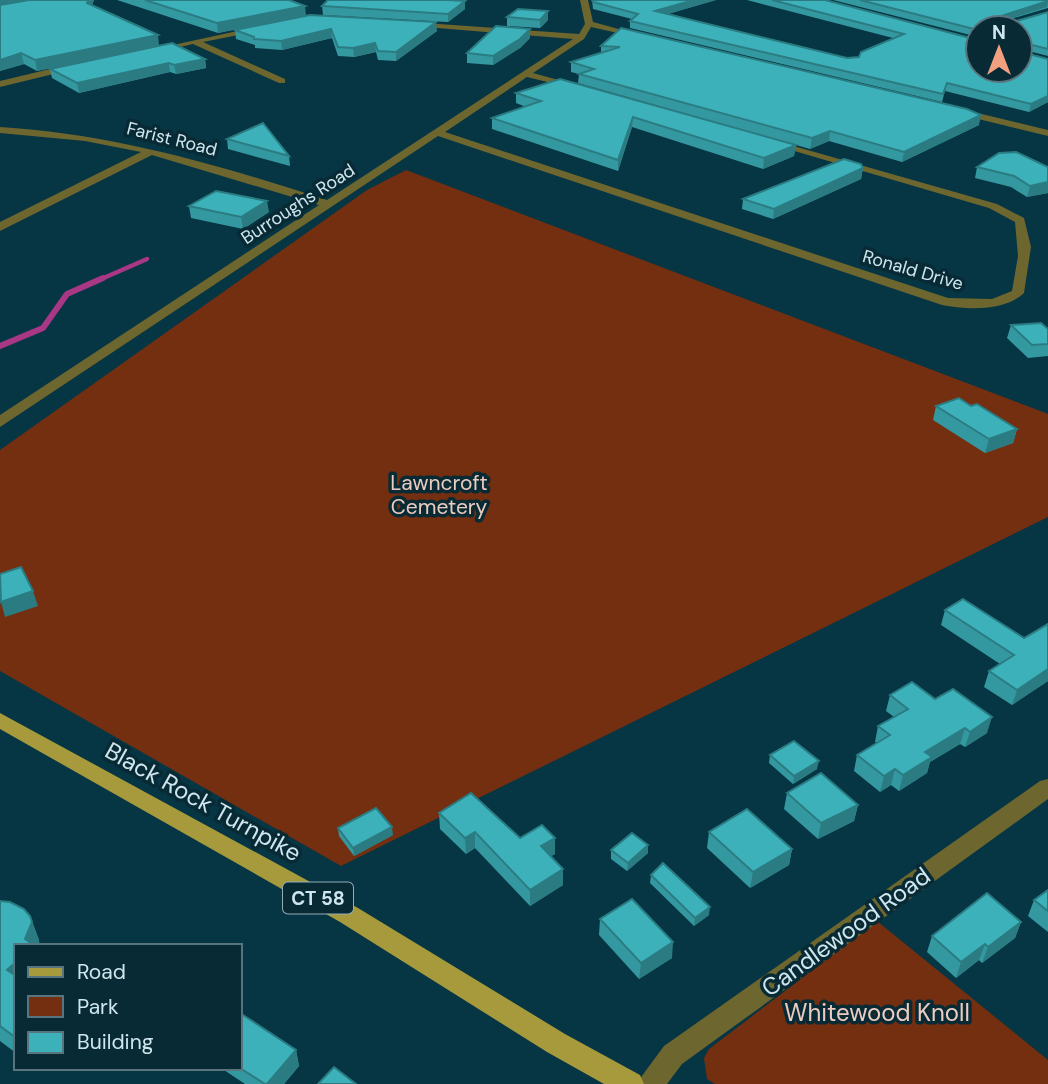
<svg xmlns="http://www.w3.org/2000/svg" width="1048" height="1084" font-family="'DM Sans',sans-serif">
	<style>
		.green { fill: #732f10 }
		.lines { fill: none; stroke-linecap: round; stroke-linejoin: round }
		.stream-far1 { stroke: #a83785; stroke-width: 4.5 }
		.stream { stroke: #a83785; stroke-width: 6 }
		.minor { fill: #6d662f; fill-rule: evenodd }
		.primary { fill: #a69a3c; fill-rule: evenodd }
		.wall { fill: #3498a0 }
		.shaded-wall { fill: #2b7c82 }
		.building { fill: #3db1ba; stroke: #2b7c82; stroke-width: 2 }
		.labels { text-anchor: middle; stroke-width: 7; stroke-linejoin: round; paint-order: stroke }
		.far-street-label { font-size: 18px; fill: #cfe6ee; stroke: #082a35 }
		.shield { fill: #082a35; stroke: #93aeb6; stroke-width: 2 }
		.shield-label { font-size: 19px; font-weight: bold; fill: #cfe6ee }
		.park-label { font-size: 21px; fill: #ecccc0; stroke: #082a35 }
		.near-street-label { font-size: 24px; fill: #cfe6ee; stroke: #082a35 }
		.near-park-label { font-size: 24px; fill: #ecccc0; stroke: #082a35 }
	</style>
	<rect width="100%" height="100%" fill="#063543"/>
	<!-- green -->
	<g class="green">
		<path d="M406,170L1048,414V517L341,866L0,671V450L367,190Z"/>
		<path d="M877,921L1048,1060V1084H715L707,1079L704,1058L709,1049Z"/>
	</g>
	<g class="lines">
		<!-- stream-far1 -->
		<path class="stream-far1" d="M99,280L147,259"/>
		<!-- stream -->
		<path class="stream" d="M0,346L43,328L67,294L103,278"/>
		<!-- minor -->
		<g class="minor">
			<path d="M580,0H588L593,22L644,36L640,38L591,27L584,39L533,73L580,86V90L527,77L445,132L948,298L992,299L1012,291L1018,256L1015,222L989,208L767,143L776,141L997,204L1024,218L1031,247L1024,293C1005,311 967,310 942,305L438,136L0,427V415L319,205L152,155L0,231V222L141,152L85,141L0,133V127C114,134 219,165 327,200L573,39L413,26L410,22L579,34L585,24Z"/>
			<path d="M256,27L259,31L203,42L285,79V83H279L193,44L154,53L150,50Z"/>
			<path d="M71,64L74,65V69L0,87V81Z"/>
			<path d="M957,108L1048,130V136L954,113L952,111Z"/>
			<path d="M1048,779V799L682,1064L667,1084H636L664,1046L1040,781Z"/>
		</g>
		<!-- primary -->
		<path class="primary" d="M0,713L358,908L565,1034L640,1075L644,1084H604L547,1052L340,922L0,729Z"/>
	</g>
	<!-- wall -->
	<g class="wall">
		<path d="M0,0H94L92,5L159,46L37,71L24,64L0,71Z"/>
		<path d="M117,0H289L306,15L218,33Z"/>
		<path d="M592,0H716L667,14L847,58L859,57L893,38L747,0H825L1020,70L978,28V37L833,0H1048V8L997,23L1006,24L1048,12V56L1021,49V52L1048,59V102L1029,112L945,91L942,102L630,28V21L632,19L593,9Z"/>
		<path d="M465,1V9L448,22L323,15L322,6Z"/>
		<path d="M548,11V20L540,28L507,26V17Z"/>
		<path d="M621,28L979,125L902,162L829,141L810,149L578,83L579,74L571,72V62L601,53V46Z"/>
		<path d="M235,30L437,31L396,61L378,60L376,52L354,57L338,56L332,38L282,50L255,48V45L236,39Z"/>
		<path d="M530,38L520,48L493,65L467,63V53Z"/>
		<path d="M205,59L206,68L176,74L170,72L79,93L52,78L50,69Z"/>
		<path d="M516,93L796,145L794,156L763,169L632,127L618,171L492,129V118L526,107L516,103Z"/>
		<path d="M227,139L289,156L290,166L228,149Z"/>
		<path d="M977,167H1048V193L1027,197L1011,187L975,178Z"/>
		<path d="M863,168L861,179L773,219L742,209L743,199Z"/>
		<path d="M189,206L269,212L243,229L191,218Z"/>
		<path d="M1011,325L1048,329V356L1028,358L1007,338Z"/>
		<path d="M936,406H971L1017,429L1013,443L985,453L933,420Z"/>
		<path d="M945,610L1024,638L1048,624V681L1012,705L984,687L989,671L1000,664L941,625Z"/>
		<path d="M890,695L935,699L987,733L965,747L960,744L930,762L927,773L899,791L891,785L880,792L854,771L857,755L877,743L875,742L878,726L894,717L886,711Z"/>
		<path d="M770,755L817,769L793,784L769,763Z"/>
		<path d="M787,793L858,805L854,821L818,839L784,809Z"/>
		<path d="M439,813L520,838H555V854L551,856L563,869V885L530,906L475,848L466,854L440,829Z"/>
		<path d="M338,828L393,835L354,856L339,836Z"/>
		<path d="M709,832L792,849L789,865L750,888L707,848Z"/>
		<path d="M611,850L648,853L627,871L611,859Z"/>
		<path d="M651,875L709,915L694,926L650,883Z"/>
		<path d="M1048,890V932L1028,916L1034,900Z"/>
		<path d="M0,901L30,916L39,940L16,946V1053L0,1041Z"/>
		<path d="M600,919L672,958L639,979L599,935Z"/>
		<path d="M1021,922L1015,938L982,963L979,960L956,978L927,952L932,936Z"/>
		<path d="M240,1013L296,1050L299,1066L284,1084H245L221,1068H240Z"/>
	</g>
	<!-- shaded-wall -->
	<g class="shaded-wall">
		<path d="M0,0H35L0,6Z"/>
		<path d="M89,0H94L89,13L87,3Z"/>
		<path d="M694,0H716L655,18V11Z"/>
		<path d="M465,1V9L448,22V14Z"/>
		<path d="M1048,1L1047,7L990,25L992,19Z"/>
		<path d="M305,6L306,15L218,33L217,23Z"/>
		<path d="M548,11V20L540,28V20Z"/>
		<path d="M436,22L437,31L396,61V52Z"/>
		<path d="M331,29L332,38L282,50L281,41Z"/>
		<path d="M530,29V38L520,48L493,65V56Z"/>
		<path d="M158,35L159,46L37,71L35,60Z"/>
		<path d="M375,43L376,52L354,57L353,48Z"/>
		<path d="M21,53L24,64L0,71V60Z"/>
		<path d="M205,59L206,68L176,74L174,65Z"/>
		<path d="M169,63L170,72L79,93L77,83Z"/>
		<path d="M1048,96V102L1029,112L1031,104Z"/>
		<path d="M981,115L979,125L902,162L904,152Z"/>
		<path d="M633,117L632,127L618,171V160Z"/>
		<path d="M830,131L829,141L810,149L812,138Z"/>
		<path d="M796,145L794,156L763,169L764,158Z"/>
		<path d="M863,168L861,179L773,219L774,209Z"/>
		<path d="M1048,182V193L1027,197L1030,186Z"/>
		<path d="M267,201L269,212L243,229L241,217Z"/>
		<path d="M1017,429L1013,443L985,453L989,439Z"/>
		<path d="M33,591L38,606L5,617L1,602Z"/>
		<path d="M1048,669V681L1012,705L1017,690Z"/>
		<path d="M992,717L987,733L965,747L970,732Z"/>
		<path d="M965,728L960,744L930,762L927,773L899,791L903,775L925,752Z"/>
		<path d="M819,761L817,769L793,784L794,776Z"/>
		<path d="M895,769L891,785L880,792L884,776Z"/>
		<path d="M858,805L854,821L818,839L821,823Z"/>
		<path d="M392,827L393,835L354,856L353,848Z"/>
		<path d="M475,832V848L466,854L465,838Z"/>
		<path d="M555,838V854L541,862V846Z"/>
		<path d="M648,845V853L627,871L628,863Z"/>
		<path d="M792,849L789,865L750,888L753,872Z"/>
		<path d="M563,869V885L530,906V890Z"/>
		<path d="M710,907L709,915L694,926L695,918Z"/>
		<path d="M30,916L39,940L40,946H28L25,939Z"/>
		<path d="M1021,922L1015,938L982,963L988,947Z"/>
		<path d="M673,942L672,958L639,979L641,963Z"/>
		<path d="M985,944L979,960L956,978L961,962Z"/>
		<path d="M16,962V990L7,970Z"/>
		<path d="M296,1050L299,1066L284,1084H267Z"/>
	</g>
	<!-- building -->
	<g class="building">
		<path d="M29,0H89L87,3L158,35L35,60L21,53L0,60V5Z"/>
		<path d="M145,0H289L305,6L217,23Z"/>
		<path d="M328,0H448L465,1L448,14L322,6Z"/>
		<path d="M592,0H694L655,11L847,58L859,57L861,52L904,34L772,0H825L978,40V70H1020V42L1021,52L1048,59V96L1031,104L947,83L943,94L630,21L638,14L593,2Z"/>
		<path d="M860,0H1048V1L992,19L991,23L1006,24L1048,12V49L1020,42V28H978V30Z"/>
		<path d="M518,9L548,11L540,20L507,17Z"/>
		<path d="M310,15L436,22L396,52L378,51L375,43L353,48L338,47L331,29L281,41L254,39V37L235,30Z"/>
		<path d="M496,26L530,29L520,39L493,56L467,53Z"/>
		<path d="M621,28L967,109L981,115L904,152L830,131L812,138L579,74L594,69L571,62L620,47L601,46Z"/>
		<path d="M172,43L205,59L174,65L169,63L77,83L50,69Z"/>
		<path d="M560,79L796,145L764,158L633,117L618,160L492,118L541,101L516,93Z"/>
		<path d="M263,123L289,156L227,139Z"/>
		<path d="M1016,152L1048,167V182L1030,186L1014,176L977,167L999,153Z"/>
		<path d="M844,159L861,164L863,168L774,209L743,199Z"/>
		<path d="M216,191L267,201L241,217L189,206Z"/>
		<path d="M1041,323L1048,329V344L1032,345L1011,325Z"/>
		<path d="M959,398L971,406L977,404L1017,429L989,439L936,406Z"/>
		<path d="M21,567L33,591L1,602L0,574Z"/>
		<path d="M963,599L1024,638L1048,624V669L1017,690L989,671L1014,655L945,610Z"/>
		<path d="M912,682L935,699L953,689L992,717L970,732L965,728L925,752L932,757L903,775L895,769L884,776L857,755L890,735L878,726L908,709L890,695Z"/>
		<path d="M794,741L819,761L794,776L770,755Z"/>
		<path d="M821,773L858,805L821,823L787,793Z"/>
		<path d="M471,793L520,838L542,825L555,838L541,846L563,869L530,890L475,832L465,838L439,813Z"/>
		<path d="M376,808L392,827L353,848L338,828Z"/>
		<path d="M747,809L792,849L753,872L709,832Z"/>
		<path d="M632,833L648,845L628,863L611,850Z"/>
		<path d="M663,863L710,907L695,918L651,875Z"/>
		<path d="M1048,890V911L1034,900Z"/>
		<path d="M987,893L1021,922L988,947L985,944L961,962L932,936Z"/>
		<path d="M632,899L673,942L641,963L600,919Z"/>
		<path d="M0,901L10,902L24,909L30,916L32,922L25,939L35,946H16V962L7,970L16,976L15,1037L0,1026Z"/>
		<path d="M240,1013L296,1050L267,1084H265L240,1068Z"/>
		<path d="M334,1067L356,1084H318Z"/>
	</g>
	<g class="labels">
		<!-- far-street labels -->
		<g class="far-street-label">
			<text transform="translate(172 139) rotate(14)" y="6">Farist Road</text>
			<text transform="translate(298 204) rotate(-33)" y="6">Burroughs Road</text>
			<text transform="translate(913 270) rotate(16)" y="6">Ronald Drive</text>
		</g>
		<!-- shield labels -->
		<rect class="shield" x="283" y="882.5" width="70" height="31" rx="5"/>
		<g class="shield-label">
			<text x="318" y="905">CT 58</text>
		</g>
		<!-- park labels -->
		<g class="park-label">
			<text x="439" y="490">Lawncroft<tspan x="439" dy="24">Cemetery</tspan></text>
		</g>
		<!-- near-street labels -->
		<g class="near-street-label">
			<text transform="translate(203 802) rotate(29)" y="8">Black Rock Turnpike</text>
			<text transform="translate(846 932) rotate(-36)" y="8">Candlewood Road</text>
		</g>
		<!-- near-park labels -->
		<g class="near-park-label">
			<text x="877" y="1021">Whitewood Knoll</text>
		</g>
	</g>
	<!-- legend -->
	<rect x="14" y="944" width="228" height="126" fill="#082a35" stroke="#58757f" stroke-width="2"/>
	<rect x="28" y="967" width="35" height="10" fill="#a69a3c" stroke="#58757f" stroke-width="2"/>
	<text x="77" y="979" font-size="21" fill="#cfe6ee">Road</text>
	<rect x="28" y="996" width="35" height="21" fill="#732f10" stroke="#58757f" stroke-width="2"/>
	<text x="77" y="1014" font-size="21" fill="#cfe6ee">Park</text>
	<rect x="28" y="1032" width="35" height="21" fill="#3db1ba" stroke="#58757f" stroke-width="2"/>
	<text x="77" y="1049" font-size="21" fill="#cfe6ee">Building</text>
	<!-- north arrow -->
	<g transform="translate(999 49)"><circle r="33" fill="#082a35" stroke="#58757f" stroke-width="2"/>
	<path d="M0-5L12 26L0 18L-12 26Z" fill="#f2a080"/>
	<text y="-10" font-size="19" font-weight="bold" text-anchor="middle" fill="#cfe6ee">N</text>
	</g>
</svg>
